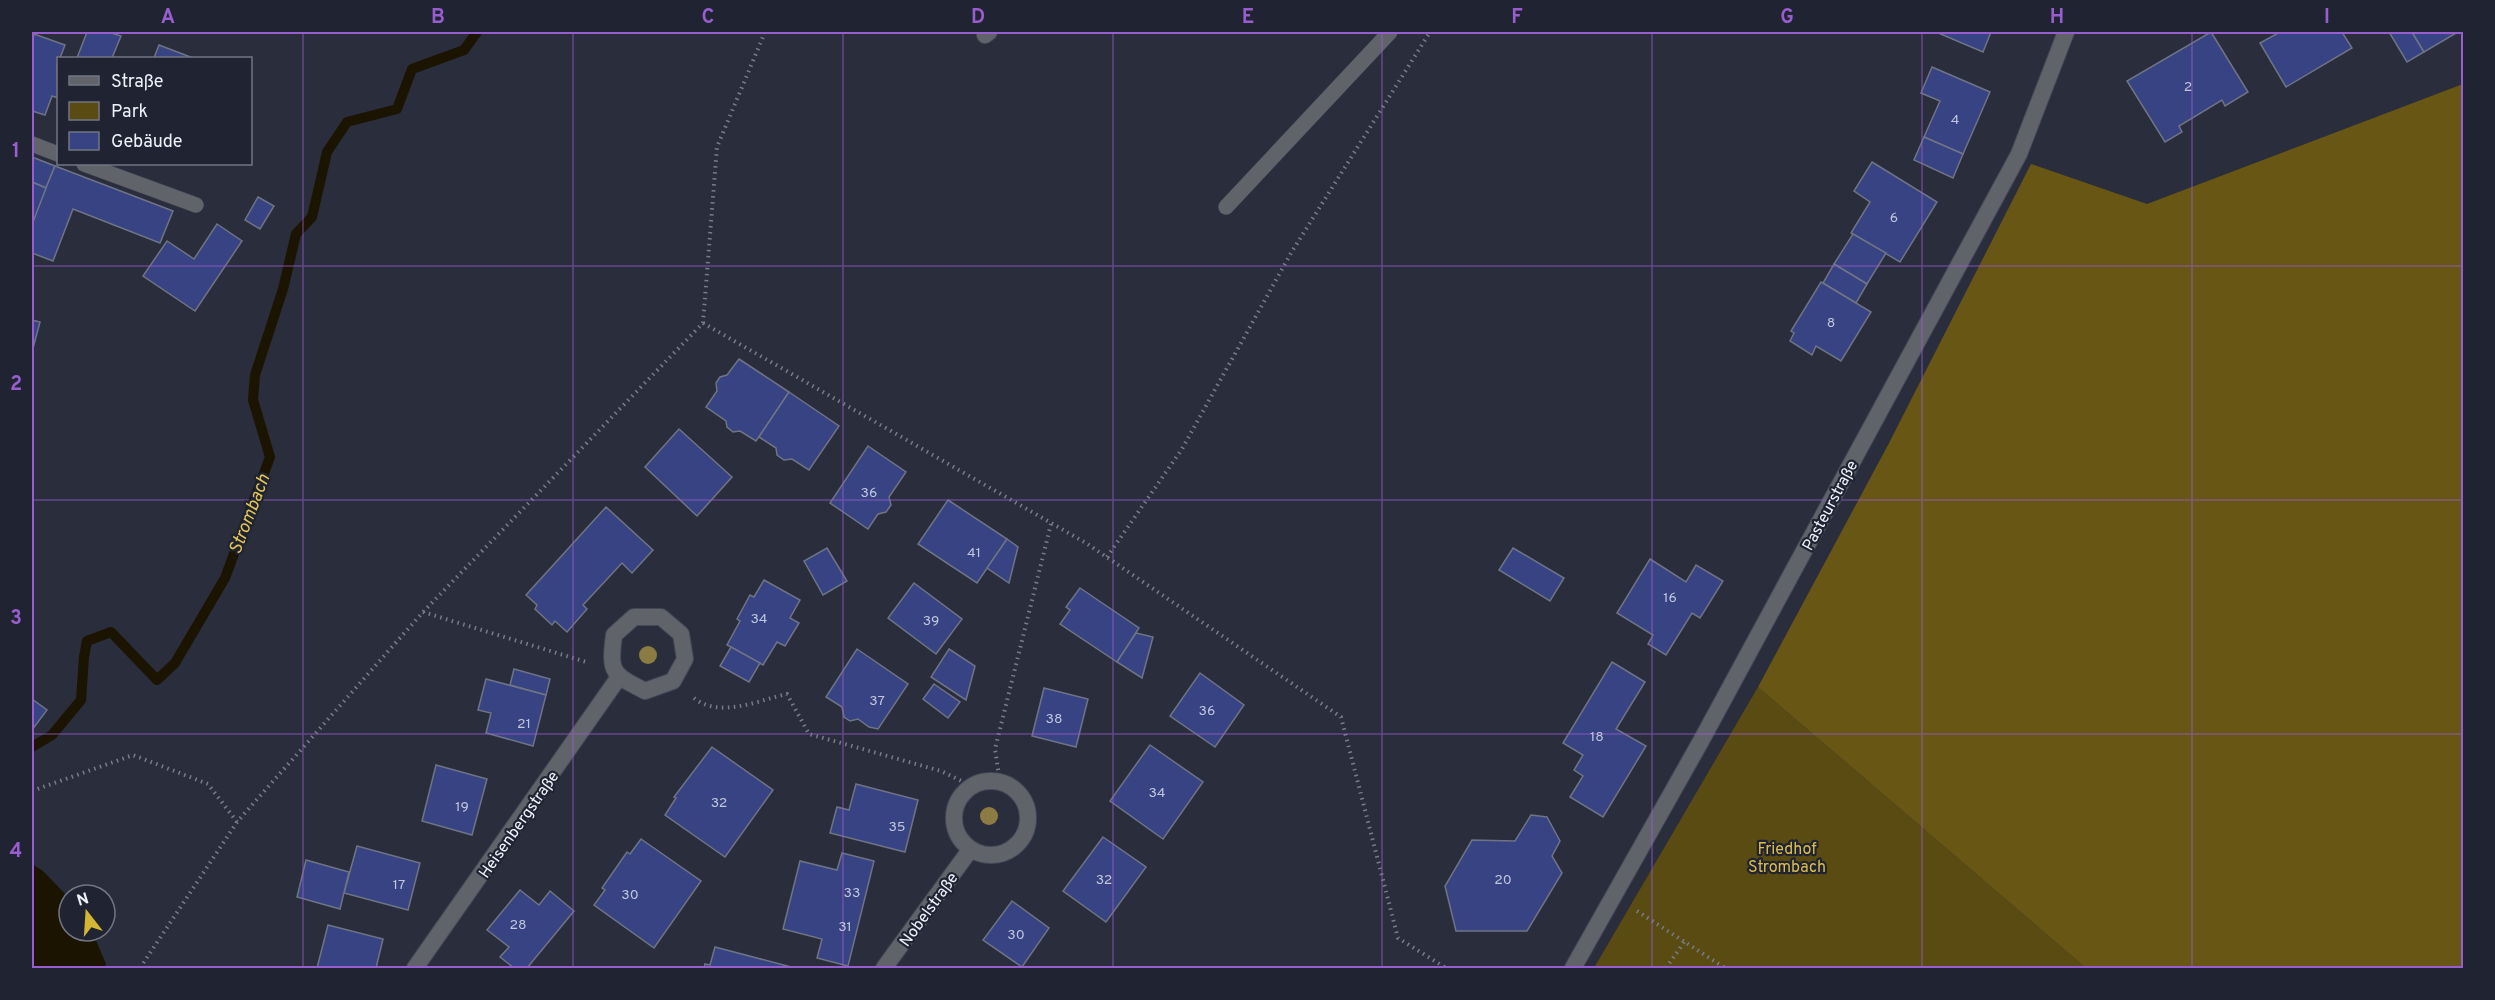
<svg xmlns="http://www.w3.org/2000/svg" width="2495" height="1000" font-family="Overpass,sans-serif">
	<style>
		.green { fill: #5a4b12 }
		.forest { fill: #685714 }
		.water { fill: #1b1400 }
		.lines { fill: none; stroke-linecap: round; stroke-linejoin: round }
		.stream { stroke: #1b1400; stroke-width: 10 }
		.building { fill: #374382; stroke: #6f7485; stroke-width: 1.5 }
		.service-casing { stroke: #454857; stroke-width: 16 }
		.minor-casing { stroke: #454857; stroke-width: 18 }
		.path { stroke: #797d8a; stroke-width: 4; stroke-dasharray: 1.5 4.5; stroke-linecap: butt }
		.service { stroke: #61636b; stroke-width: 15 }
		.minor { stroke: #61636b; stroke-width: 16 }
		.tree { fill: #8b7c43 }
		.grid { fill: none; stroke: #985dce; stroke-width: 1.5; stroke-opacity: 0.55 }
		.labels { text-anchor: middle; stroke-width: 4.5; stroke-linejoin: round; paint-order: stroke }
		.number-label { font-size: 14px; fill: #c0c6dd }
		.street-label { font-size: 16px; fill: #eef1fb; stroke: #202432 }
		.park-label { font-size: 16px; fill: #dcbd49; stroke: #202432 }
		.water-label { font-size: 18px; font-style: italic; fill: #e6c754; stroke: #202432 }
		.neatline { fill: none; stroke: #985dce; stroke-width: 2 }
		.grid-label { font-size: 20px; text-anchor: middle; font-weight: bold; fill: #985dce }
	</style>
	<rect width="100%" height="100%" fill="#292d3c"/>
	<!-- green -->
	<path class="green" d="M1758,687L2086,968H1594Z"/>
	<!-- forest -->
	<path class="forest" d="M2463,84V968H2086L1758,687L1888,445L2031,164L2147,204Z"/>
	<!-- water -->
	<path class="water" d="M32,864L43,871L69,898V931H92L106,964L104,968H32Z"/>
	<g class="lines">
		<!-- stream -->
		<path class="stream" d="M32,747L52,735L81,700L84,657L87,641L111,632L157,680L175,663L225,578L270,457L253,400L255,375L283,289L296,234L312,217L327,152L347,122L397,109L412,69L464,50L477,32"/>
	</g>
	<!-- building -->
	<g class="building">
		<path d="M87,32H108L121,36L112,58H77Z"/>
		<path d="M1936,32H1991L1983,52Z"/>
		<path d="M2211,32L2248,92L2225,106L2222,100L2179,126L2182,132L2165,142L2127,81Z"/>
		<path d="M2280,32H2342L2352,48L2286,87L2260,43Z"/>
		<path d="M2389,32H2412L2424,52L2407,62Z"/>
		<path d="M2412,32H2458L2424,52Z"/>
		<path d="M34,34L65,45L57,66L58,98L52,96L45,115L32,111V43Z"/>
		<path d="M159,45L193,58H154Z"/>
		<path d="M1932,67L1990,92L1963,154L1924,137L1940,101L1921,93Z"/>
		<path d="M1924,137L1963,154L1953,178L1914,160Z"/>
		<path d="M32,157L55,166L46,188L32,182Z"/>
		<path d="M1872,162L1937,202L1900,262L1851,233L1870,202L1854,191Z"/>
		<path d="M55,166L173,211L160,243L73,209L53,261L32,253V222Z"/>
		<path d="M32,182L46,188L33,222H32Z"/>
		<path d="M258,197L274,206L260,229L245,220Z"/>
		<path d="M217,224L242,241L195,311L143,276L167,241L194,259Z"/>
		<path d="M1853,234L1886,253L1867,284L1834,264Z"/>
		<path d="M1834,264L1867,284L1856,303L1823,283Z"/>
		<path d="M1821,282L1871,312L1841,361L1816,346L1812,355L1790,341L1794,333L1791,331Z"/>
		<path d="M32,320L40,322L32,352Z"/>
		<path d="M739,359L789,392L756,441L740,431L733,432L727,427L726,421L706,407L717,391L716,383L720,377L727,375Z"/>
		<path d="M789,392L839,426L809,470L792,459L784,460L777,455L776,448L759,437Z"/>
		<path d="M679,429L732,477L697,516L645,467Z"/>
		<path d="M868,446L906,472L889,497L891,505L886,512L878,514L868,529L830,503Z"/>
		<path d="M948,500L1007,539L977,583L918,544Z"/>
		<path d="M606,507L653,550L632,573L622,563L583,605L587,609L567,632L555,621L552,625L535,609L537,605L526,595Z"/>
		<path d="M1007,539L1018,547L1009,583L987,568Z"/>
		<path d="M827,548L847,581L823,595L804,561Z"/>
		<path d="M1513,548L1564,578L1550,601L1499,570Z"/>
		<path d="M1650,559L1686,582L1696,565L1723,581L1700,618L1692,613L1666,655L1648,644L1653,635L1617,613Z"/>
		<path d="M764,580L800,600L790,618L799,623L785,646L777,642L763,665L727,645L740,621L737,619L750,595L754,597Z"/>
		<path d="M914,583L962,619L936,654L888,618Z"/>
		<path d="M1080,588L1139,628L1117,662L1060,624L1070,610L1066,607Z"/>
		<path d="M1136,633L1153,637L1142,678L1117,662Z"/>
		<path d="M731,647L760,663L749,682L720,666Z"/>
		<path d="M857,649L908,684L878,729L869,727L858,719L850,721L844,717L842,707L826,697Z"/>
		<path d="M949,649L975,666L966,700L931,677Z"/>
		<path d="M1612,662L1645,682L1616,729L1646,746L1603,817L1570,797L1583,776L1574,770L1583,755L1563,743Z"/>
		<path d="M514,669L550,679L546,695L510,685Z"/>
		<path d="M1200,673L1244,705L1215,747L1170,716Z"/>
		<path d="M486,679L546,695L533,746L486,733L491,713L478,710Z"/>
		<path d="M934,684L960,702L948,718L923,699Z"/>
		<path d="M1044,688L1088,699L1076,747L1032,736Z"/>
		<path d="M32,699L47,710L32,730Z"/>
		<path d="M1150,745L1203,782L1163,839L1110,801Z"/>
		<path d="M712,747L773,790L725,857L665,815L676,798L674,797Z"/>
		<path d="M436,765L487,779L472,835L422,821Z"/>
		<path d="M856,784L918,800L905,852L830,833L837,807L849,810Z"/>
		<path d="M1531,815L1547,817L1560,841L1552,856L1562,873L1527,931H1456L1445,886L1472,840L1515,841Z"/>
		<path d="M1103,837L1146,867L1106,922L1063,891Z"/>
		<path d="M641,839L701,881L654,948L594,905L605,890L602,888L627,852L630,854Z"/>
		<path d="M357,846L420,863L408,910L344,893Z"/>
		<path d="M842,853L874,861L848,966L817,958L822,939L783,929L800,861L837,870Z"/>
		<path d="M306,860L349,872L340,909L297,897Z"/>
		<path d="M520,890L539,905L550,891L574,911L527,968H514L500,957L509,947L487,930Z"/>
		<path d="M1012,901L1049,928L1022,967L983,940Z"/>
		<path d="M328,925L383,939L376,968H317Z"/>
		<path d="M715,947L795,968H704L705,964L710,965Z"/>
	</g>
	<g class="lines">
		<defs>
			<g id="service">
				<path d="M32,144L58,154"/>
				<path d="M84,164L196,205"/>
				<path d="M1226,207L1390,32"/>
			</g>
			<g id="minor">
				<path d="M985,35L989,32"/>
				<path d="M634,617H661L681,634L685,659L673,681L645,691C612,674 609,673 614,635Z"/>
				<circle cx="991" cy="818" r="37"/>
				<path d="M415,968L619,677"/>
				<path d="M884,968L970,850"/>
				<path d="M1573,968L1701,741L2019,154L2066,32"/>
			</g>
		</defs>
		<!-- service casing -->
		<use href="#service" class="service-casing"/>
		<!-- minor casing -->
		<use href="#minor" class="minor-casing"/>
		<!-- path -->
		<g class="path">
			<path d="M703,323L1086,543L1341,717L1398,938L1446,968"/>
			<path d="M1107,557L1182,449L1291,253L1430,32"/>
			<path d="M423,612L586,662"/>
			<path d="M694,698C720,719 759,700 787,694L809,734L941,771L972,786"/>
			<path d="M1000,782L995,749L1051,524"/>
			<path d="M32,791L133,755L208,784L237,822"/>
			<path d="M1637,911L1725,968"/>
			<path d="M140,968L237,822L423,612L703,323L717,147L765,32"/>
			<path d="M1666,968L1685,941"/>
		</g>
		<!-- service -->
		<use href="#service" class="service"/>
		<!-- minor -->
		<use href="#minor" class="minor"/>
	</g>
	<!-- trees -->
	<g class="tree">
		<circle cx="648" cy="655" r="9"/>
		<circle cx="989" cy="816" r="9"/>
	</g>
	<!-- grid -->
	<path class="grid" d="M303,32V968M573,32V968M843,32V968M1113,32V968M1382,32V968M1652,32V968M1922,32V968M2192,32V968M32,266H2464M32,500H2464M32,734H2464"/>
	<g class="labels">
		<!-- number labels -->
		<g class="number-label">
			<text x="2188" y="91">2</text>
			<text x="1955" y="124">4</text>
			<text x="1894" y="222">6</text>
			<text x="1831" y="327">8</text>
			<text x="869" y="497">36</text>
			<text x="974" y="557">41</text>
			<text x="1670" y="602">16</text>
			<text x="759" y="623">34</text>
			<text x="931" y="625">39</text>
			<text x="877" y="705">37</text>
			<text x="1207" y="715">36</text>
			<text x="1054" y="723">38</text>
			<text x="524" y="728">21</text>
			<text x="1597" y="741">18</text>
			<text x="1157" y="797">34</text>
			<text x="719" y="807">32</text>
			<text x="462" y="811">19</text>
			<text x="897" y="831">35</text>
			<text x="1104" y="884">32</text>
			<text x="1503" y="884">20</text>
			<text x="399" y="889">17</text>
			<text x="852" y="897">33</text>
			<text x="630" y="899">30</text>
			<text x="518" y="929">28</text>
			<text x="845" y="931">31</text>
			<text x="1016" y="939">30</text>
		</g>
		<!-- street labels -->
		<g class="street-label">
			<text transform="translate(1829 505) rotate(-62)" y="6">Pasteurstraße</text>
			<text transform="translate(518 824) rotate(-55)" y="6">Heisenbergstraße</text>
			<text transform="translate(928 909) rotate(-54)" y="6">Nobelstraße</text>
		</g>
		<!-- park labels -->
		<g class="park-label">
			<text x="1787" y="854">Friedhof<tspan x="1787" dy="18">Strombach</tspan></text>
		</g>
		<!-- water labels -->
		<g class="water-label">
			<text transform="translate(249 514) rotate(-69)" y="6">Strombach</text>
		</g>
	</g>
	<!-- border -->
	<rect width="2495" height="1000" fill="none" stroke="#202432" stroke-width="66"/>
	<!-- legend -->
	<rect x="57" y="57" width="195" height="108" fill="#202432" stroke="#727682" stroke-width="1.5"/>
	<rect x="69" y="76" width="30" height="9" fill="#61636b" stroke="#727682" stroke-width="1.5"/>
	<text x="111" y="87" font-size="18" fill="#eef1fb">Straße</text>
	<rect x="69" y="102" width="30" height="18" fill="#5a4b12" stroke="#727682" stroke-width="1.5"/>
	<text x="111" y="117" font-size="18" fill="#eef1fb">Park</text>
	<rect x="69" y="132" width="30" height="18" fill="#374382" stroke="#727682" stroke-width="1.5"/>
	<text x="111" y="147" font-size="18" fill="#eef1fb">Gebäude</text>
	<!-- north arrow -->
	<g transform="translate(87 913) rotate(343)"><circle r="28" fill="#202432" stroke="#727682" stroke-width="1.5"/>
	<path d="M0-4.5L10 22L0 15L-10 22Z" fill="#d5b534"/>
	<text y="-9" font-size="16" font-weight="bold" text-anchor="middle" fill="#eef1fb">N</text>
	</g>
	<rect x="33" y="33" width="2429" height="934" class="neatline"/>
	<g class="grid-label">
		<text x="168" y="23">A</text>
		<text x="438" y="23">B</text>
		<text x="708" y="23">C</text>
		<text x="978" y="23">D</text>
		<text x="1248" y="23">E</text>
		<text x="1517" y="23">F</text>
		<text x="1787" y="23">G</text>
		<text x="2057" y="23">H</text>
		<text x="2327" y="23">I</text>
		<text x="16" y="157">1</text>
		<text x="16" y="390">2</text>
		<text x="16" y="624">3</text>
		<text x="16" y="857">4</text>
	</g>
</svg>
